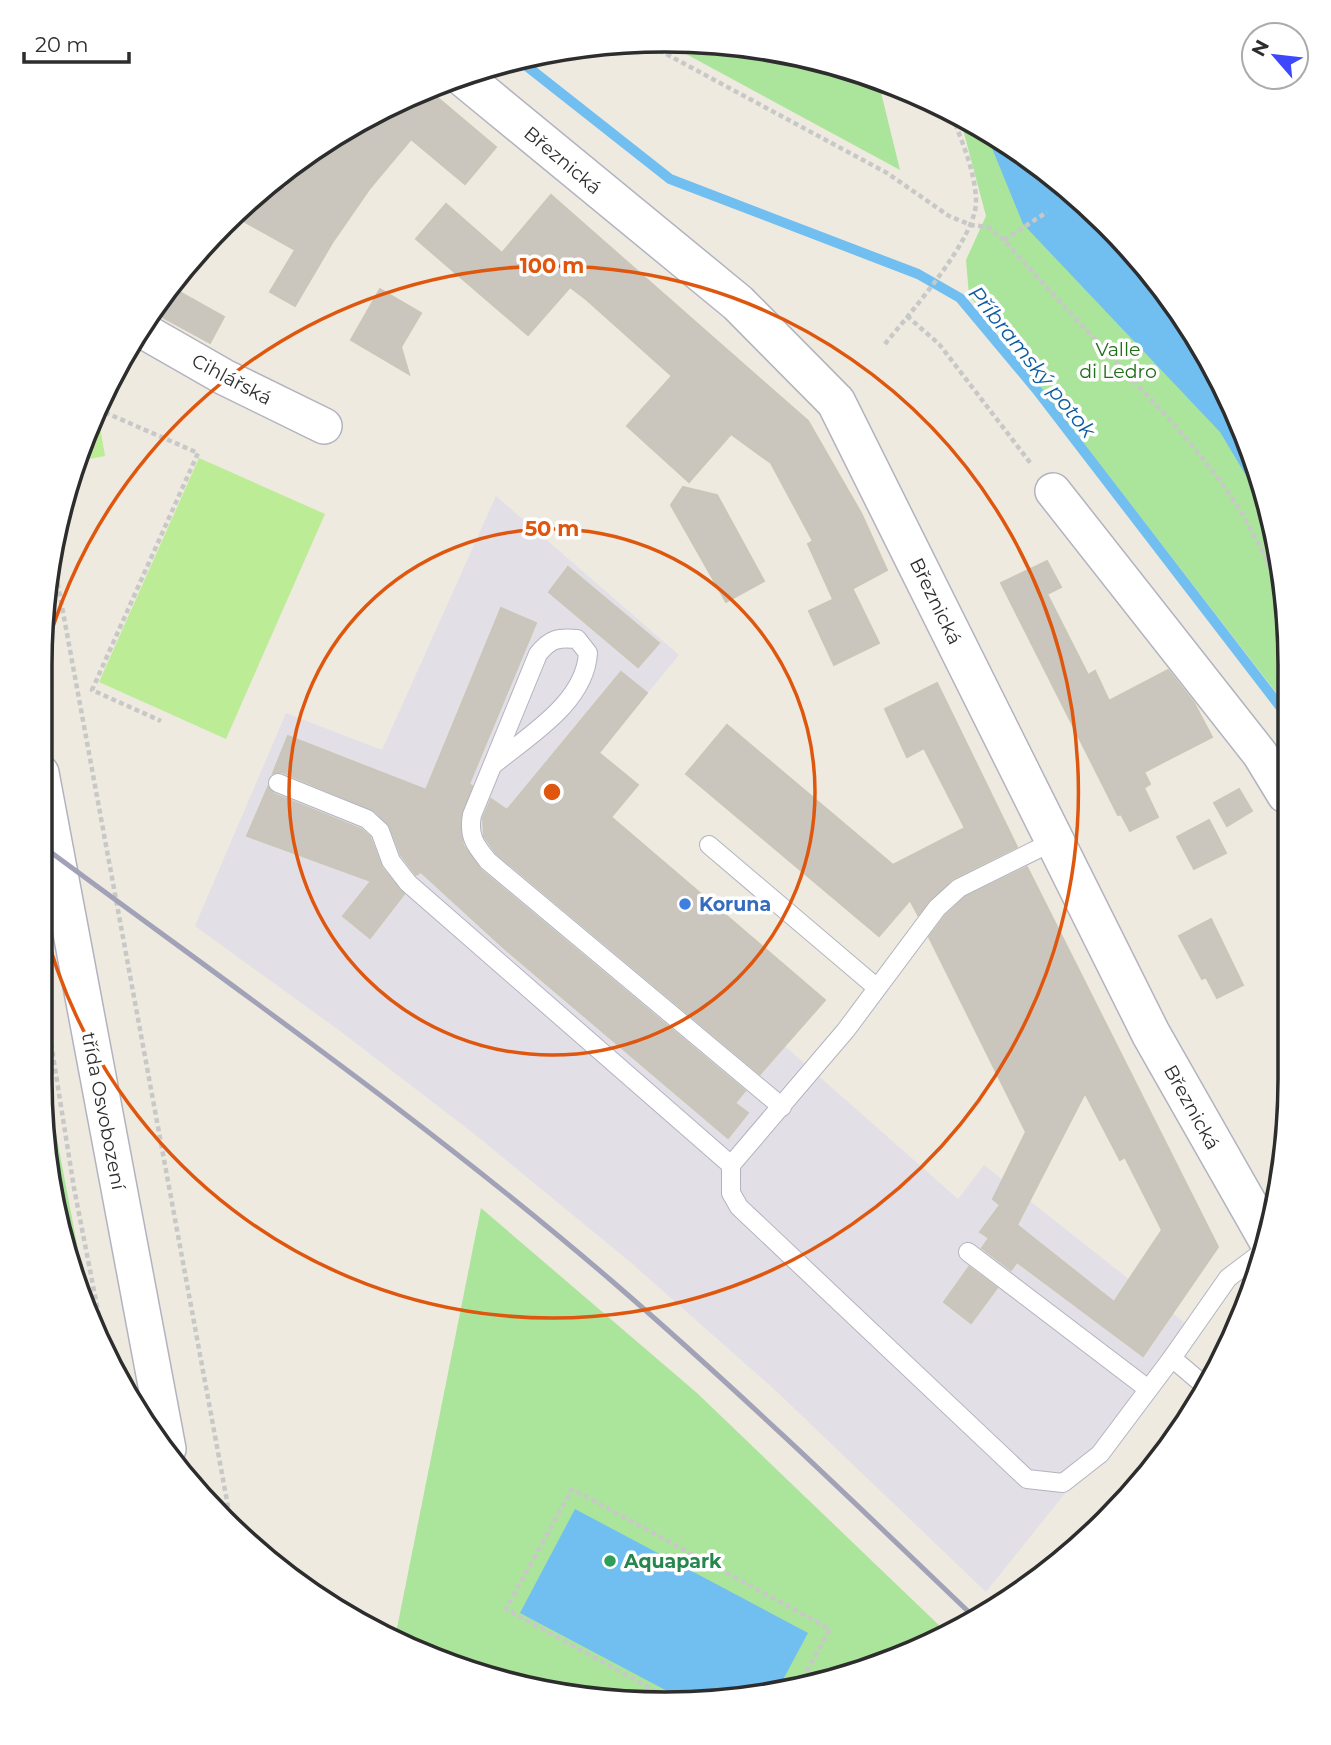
<svg xmlns="http://www.w3.org/2000/svg" width="1331" height="1745" font-family="Montserrat,sans-serif">
	<style>
		.industrial { fill: #e3dfe7 }
		.green { fill: #abe59b }
		.pitch { fill: #bdec97 }
		.water { fill: #71bef1 }
		.lines { fill: none; stroke-linecap: round; stroke-linejoin: round }
		.stream { stroke: #71bef1; stroke-width: 10 }
		.building { fill: #cac6be; stroke: #cac6b8; stroke-width: 2; fill-rule: evenodd }
		.service-casing { stroke: #b3b3c0; stroke-width: 20 }
		.minor-casing { stroke: #b3b3c0; stroke-width: 38 }
		.tertiary-casing { stroke: #b3b3c0; stroke-width: 41 }
		.path { stroke: #c8c8c8; stroke-width: 4.5; stroke-dasharray: 5 3.5; stroke-linecap: butt }
		.service { stroke: #fff; stroke-width: 18 }
		.minor { stroke: #fff; stroke-width: 35 }
		.tertiary { stroke: #fff; stroke-width: 38 }
		.rail { stroke: #a1a2b7; stroke-width: 5 }
		.ring { fill: none; stroke: #df570e; stroke-width: 3.5 }
		.shop-dot { fill: #3f7fe0; stroke: #fff; stroke-width: 2.5 }
		.leisure-dot { fill: #2e9e5b; stroke: #fff; stroke-width: 2.5 }
		.labels { text-anchor: middle; stroke-width: 7; stroke-linejoin: round; paint-order: stroke }
		.street-label { font-size: 19px; fill: #2d2d2d; stroke: #fff }
		.park-label { font-size: 19px; fill: #206d1a; stroke: #fff }
		.shop-label { font-size: 19px; font-weight: bold; fill: #366cbe; stroke: #fff; text-anchor: start }
		.leisure-label { font-size: 19px; font-weight: bold; fill: #27864d; stroke: #fff; text-anchor: start }
		.water-label { font-size: 21px; font-style: italic; fill: #0b5aa2; stroke: #fff }
		.rim { fill: none; stroke: #2d2d2d; stroke-width: 3.5 }
		.centre { fill: #df570e; stroke: #fff; stroke-width: 3.5 }
		.ring-label { font-size: 21px; text-anchor: middle; font-weight: bold; fill: #df570e; stroke: #fff; stroke-width: 7; stroke-linejoin: round; paint-order: stroke }
	</style>
	<rect width="100%" height="100%" fill="#eeeadf"/>
	<!-- industrial -->
	<path class="industrial" d="M496,496L679,655L533,832L788,1049L958,1199L984,1165L1195,1331L986,1592L775,1390L629,1261L473,1133L340,1031L195,926L286,713L382,750Z"/>
	<!-- green -->
	<g class="green">
		<path d="M662,41L788,52L878,80L900,170Z"/>
		<path d="M960,118L1013,146L1108,224L1186,318L1257,464L1285,584V704L969,295L966,260L986,216Z"/>
		<path d="M40,1049L89,1308L62,1242L40,1080Z"/>
		<path d="M481,1208L697,1393L946,1632L866,1672L706,1703L504,1684L395,1638Z"/>
	</g>
	<!-- pitch -->
	<g class="pitch">
		<path d="M97,409L105,456L78,461Z"/>
		<path d="M199,458L325,514L226,739L99,682Z"/>
	</g>
	<!-- water -->
	<g class="water">
		<path d="M985,131L1013,146L1108,224L1186,318L1257,464L1269,514L1220,432L1023,224Z"/>
		<path d="M575,1509L808,1633L778,1689L706,1703L688,1702L520,1613Z"/>
	</g>
	<g class="lines">
		<!-- stream -->
		<path class="stream" d="M519,60L670,179L918,274L960,298L1036,389L1285,713"/>
	</g>
	<!-- building -->
	<g class="building">
		<path d="M426,88L496,147L465,184L411,139L370,188L332,243L295,306L270,292L295,250L240,219L277,184L285,189L329,140Z"/>
		<path d="M551,195L808,421L861,513L887,570L833,599L808,544L813,541L771,463L731,434L689,482L627,426L672,376L587,300L570,287L528,335L416,239L446,204L502,253Z"/>
		<path d="M169,286L224,317L210,343L153,312Z"/>
		<path d="M380,289L421,313L401,347L409,374L351,340Z"/>
		<path d="M683,487L717,495L764,581L726,602L671,505Z"/>
		<path d="M1047,561L1061,587L1047,594L1088,675L1095,671L1109,701L1168,670L1194,703L1212,737L1144,772L1150,784L1144,788L1158,817L1130,831L1121,814L1118,815L1001,583Z"/>
		<path d="M568,567L659,643L638,667L549,592Z"/>
		<path d="M853,590L879,643L834,665L809,611Z"/>
		<path d="M501,608L536,623L469,784L472,786L460,821L463,845L481,870L745,1091L735,1103L748,1113L728,1138L504,948L421,872L416,875L401,855L390,827L375,811L282,772L273,773L288,736L426,790Z"/>
		<path d="M621,672L647,693L599,753L638,785L611,817L825,1000L760,1074L496,853L484,836L483,818L491,799L507,810Z"/>
		<path d="M937,683L1017,847L952,879L918,915L910,900L879,936L686,774L727,725L893,865L965,828L924,748L907,757L885,709Z"/>
		<path d="M268,787L274,794L361,829L370,837L382,868L404,894L370,938L343,916L371,881L247,836Z"/>
		<path d="M1239,789L1252,811L1227,826L1214,803Z"/>
		<path d="M1209,820L1226,853L1194,869L1177,837Z"/>
		<path d="M1027,867L1218,1247L1143,1356L1017,1262L1011,1270L982,1248L989,1238L980,1232L1000,1205L993,1199L1026,1132L929,937L945,916L965,897ZM1085,1093L1120,1160L1125,1157L1162,1230L1114,1302L1017,1225Z"/>
		<path d="M1211,919L1243,985L1217,998L1206,977L1202,979L1179,936Z"/>
		<path d="M969,1267L997,1288L971,1323L944,1302Z"/>
	</g>
	<g class="lines">
		<defs>
			<g id="service">
				<path d="M493,765C528,736 585,703 588,653L577,639C558,637 550,639 538,654L472,815C468,836 475,845 488,861L782,1107"/>
				<path d="M278,783L367,819L380,831L391,861L408,883L731,1165"/>
				<path d="M1054,841L959,888L937,908L846,1030L731,1165V1193L739,1207L1027,1479L1063,1483L1100,1454L1172,1358"/>
				<path d="M709,845L876,987"/>
				<path d="M968,1252L1148,1389"/>
				<path d="M1205,1386L1172,1358L1228,1278L1265,1250"/>
				<path d="M1151,1469L1195,1407"/>
			</g>
			<g id="minor">
				<path d="M142,330L224,377L324,426"/>
				<path d="M1053,491L1260,754L1285,795"/>
				<path d="M41,773L168,1449"/>
			</g>
			<path id="tertiary" d="M463,77L738,303L836,402L1151,1034L1267,1238"/>
		</defs>
		<!-- service casing -->
		<use href="#service" class="service-casing"/>
		<!-- minor casing -->
		<use href="#minor" class="minor-casing"/>
		<!-- tertiary casing -->
		<use href="#tertiary" class="tertiary-casing"/>
		<!-- path -->
		<g class="path">
			<path d="M644,42L887,173L949,216L971,225L988,227L1004,240C1046,287 1090,334 1134,381C1201,453 1259,516 1285,614"/>
			<path d="M1004,240L1047,212"/>
			<path d="M907,316L939,344L1032,465"/>
			<path d="M885,344C909,314 978,237 976,200C975,170 961,140 951,112"/>
			<path d="M102,396L104,412L198,453L92,690L161,721"/>
			<path d="M53,558L232,1528"/>
			<path d="M43,993L74,1188L105,1347"/>
			<path d="M672,1700L506,1609L572,1489L830,1629L799,1685"/>
		</g>
		<!-- service -->
		<use href="#service" class="service"/>
		<!-- minor -->
		<use href="#minor" class="minor"/>
		<!-- tertiary -->
		<use href="#tertiary" class="tertiary"/>
		<!-- rail -->
		<path class="rail" d="M41,845C234,988 431,1125 613,1282C738,1390 856,1504 975,1618"/>
	</g>
	<!-- distance rings -->
	<g class="ring">
		<circle cx="552" cy="792" r="263"/>
		<path d="M42 665A526 526 0 1 1 42 919"/>
	</g>
	<!-- markers -->
	<circle class="shop-dot" cx="685" cy="904" r="7"/>
	<circle class="leisure-dot" cx="610" cy="1561" r="7"/>
	<g class="labels">
		<!-- street labels -->
		<g class="street-label">
			<text transform="translate(563 160) rotate(40)" y="7">Březnická</text>
			<text transform="translate(232 379) rotate(28)" y="7">Cihlářská</text>
			<text transform="translate(936 601) rotate(64)" y="7">Březnická</text>
			<text transform="translate(1192 1107) rotate(61)" y="7">Březnická</text>
			<text transform="translate(104 1111) rotate(79)" y="7">třída Osvobození</text>
		</g>
		<!-- park labels -->
		<g class="park-label">
			<text x="1118" y="356">Valle<tspan x="1118" dy="22">di Ledro</tspan></text>
		</g>
		<!-- shop labels -->
		<g class="shop-label">
			<text x="699" y="911">Koruna</text>
		</g>
		<!-- leisure labels -->
		<g class="leisure-label">
			<text x="624" y="1568">Aquapark</text>
		</g>
		<!-- water labels -->
		<g class="water-label">
			<text transform="translate(1032 362) rotate(51)" y="7">Příbramský potok</text>
		</g>
	</g>
	<!-- crop -->
	<path d="M0 0H1331V1745H0ZM665 52H665A613 613 0 0 1 1278 665V1079A613 613 0 0 1 665 1692H665A613 613 0 0 1 52 1079V665A613 613 0 0 1 665 52Z" fill="#fff" fill-rule="evenodd"/>
	<path class="rim" d="M665 52H665A613 613 0 0 1 1278 665V1079A613 613 0 0 1 665 1692H665A613 613 0 0 1 52 1079V665A613 613 0 0 1 665 52Z"/>
	<circle cx="552" cy="792" r="10" class="centre"/>
	<g class="ring-label">
		<text x="552" y="273">100 m</text>
		<text x="552" y="536">50 m</text>
	</g>
	<!-- north arrow -->
	<g transform="translate(1275 56) rotate(298)"><circle r="33" fill="#ffffff" stroke="#ababab" stroke-width="2"/>
	<path d="M0-5L12 26L0 18L-12 26Z" fill="#3d48fd"/>
	<text y="-10" font-size="19" font-weight="bold" text-anchor="middle" fill="#2d2d2d">N</text>
	</g>
	<!-- scale -->
	<path d="M24 52v10h105v-10" fill="none" stroke="#2d2d2d" stroke-width="3.5"/>
	<text x="35" y="52" font-size="21" fill="#2d2d2d" stroke="#ffffff" stroke-width="5" paint-order="stroke">20 m</text>
</svg>
